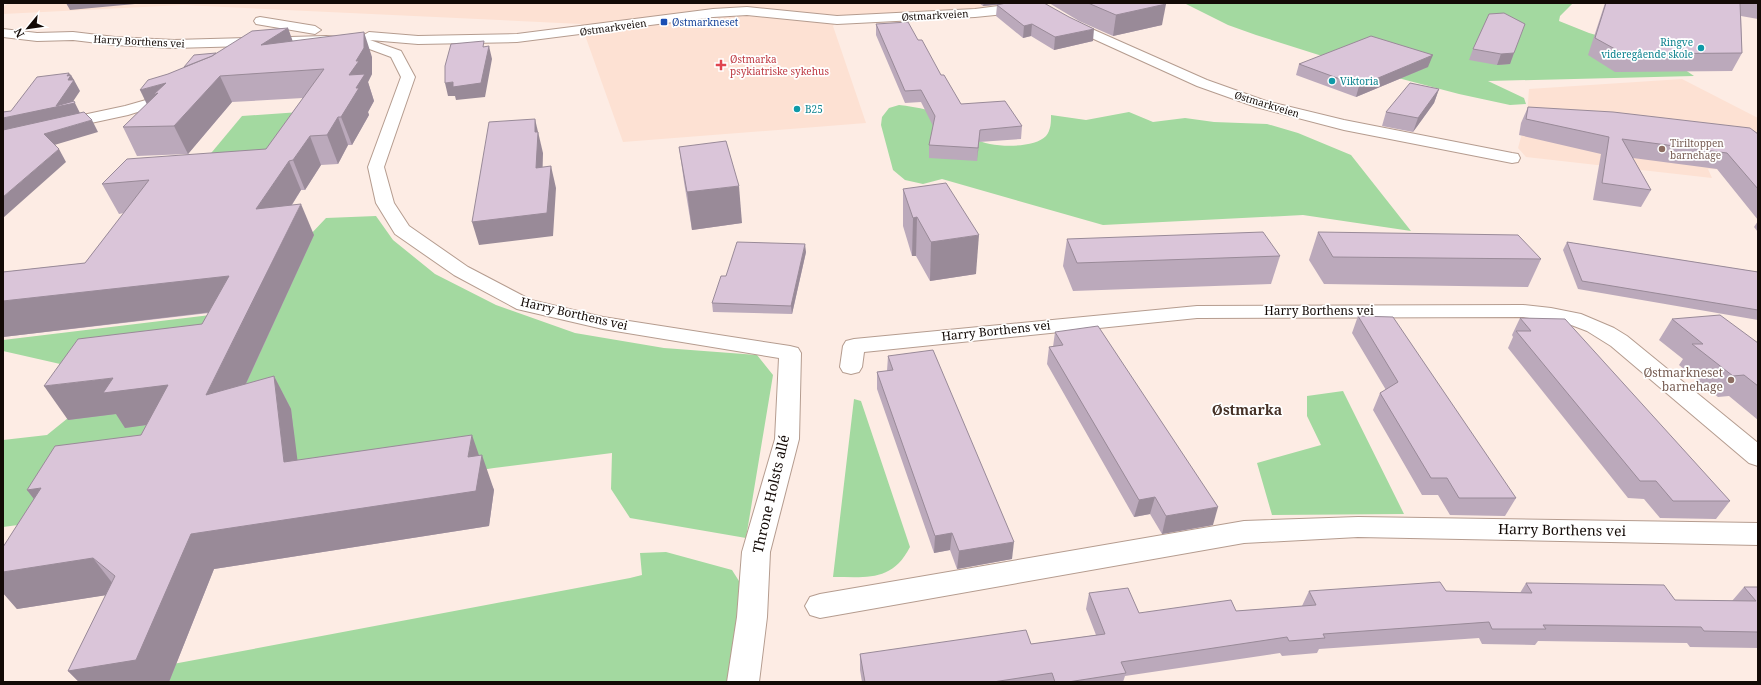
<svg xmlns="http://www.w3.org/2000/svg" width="1761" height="685" font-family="'Noto Serif',serif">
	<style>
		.built { fill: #fde1d3 }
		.green { fill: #a3d9a0 }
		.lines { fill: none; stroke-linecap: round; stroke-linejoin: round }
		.minor-casing { stroke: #b59c8f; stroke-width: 2 }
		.minor { fill: #fff; fill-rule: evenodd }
		.wall { fill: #bba9bb }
		.shaded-wall { fill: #998a98 }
		.building { fill: #dac5d9; stroke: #998a98 }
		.transit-dot { fill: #1a4fb4; stroke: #fff; stroke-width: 1.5 }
		.culture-dot { fill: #0f9aa8; stroke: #fff; stroke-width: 1.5 }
		.health-dot { fill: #e0444e; stroke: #fff; stroke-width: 1.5 }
		.education-dot { fill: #8d6e63; stroke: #fff; stroke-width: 1.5 }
		.labels { text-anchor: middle; stroke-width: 3.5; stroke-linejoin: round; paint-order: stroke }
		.far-street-label { font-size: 10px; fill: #130a06; stroke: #fff }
		.far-transit-label { font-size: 10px; fill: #164399; stroke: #fff; text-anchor: start }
		.far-culture-label { font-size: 10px; fill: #0d838f; stroke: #fff; text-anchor: start }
		.far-health-label { font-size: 10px; fill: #be3a42; stroke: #fff; text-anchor: start }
		.far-education-label { font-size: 10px; fill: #785e54; stroke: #fff; text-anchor: start }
		.street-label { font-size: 12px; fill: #130a06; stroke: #fff }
		.education-label { font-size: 12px; fill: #785e54; stroke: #fff; text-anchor: end }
		.quarter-label { font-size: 14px; font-weight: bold; fill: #463126; stroke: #fff }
		.near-street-label { font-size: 14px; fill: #130a06; stroke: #fff }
	</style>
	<rect width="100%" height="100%" fill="#fdece4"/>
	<!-- built -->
	<g class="built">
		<path d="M9,3H1041L1005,10L837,21L833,26L866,123L623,142L581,24L183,5L3,14V7Z"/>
		<path d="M1682,79L1758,118V171L1708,169L1712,178L1526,157L1518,148L1527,115L1529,89Z"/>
	</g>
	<!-- green -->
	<g class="green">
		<path d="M1184,3H1573L1560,16L1559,21L1589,33L1662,54L1694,76L1488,81L1524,98L1526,104L1510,105L1459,94L1360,68L1256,35L1228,25Z"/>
		<path d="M899,105C916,107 940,111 955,120C963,124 968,134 975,139C990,148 1034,149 1046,136C1051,130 1051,122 1051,115L1086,120L1129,112L1153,122L1185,118L1214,122L1267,124L1298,133L1351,155L1411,231L1303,215L1103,225L942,179L923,184L905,180L893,170L881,125L882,117L889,108Z"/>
		<path d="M300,112L266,160L202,164L242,116Z"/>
		<path d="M376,216L393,240L435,274L496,305L575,333L664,348L757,355L773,375L746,538L630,518L611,489L612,453L494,468L294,498L223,430L309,236L326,218Z"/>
		<path d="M260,309L91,371L3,351V340Z"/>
		<path d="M1343,391L1404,514L1272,515L1257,463L1321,445L1307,416V396Z"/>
		<path d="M854,399L861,401L910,547C892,582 867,577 833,577Z"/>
		<path d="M200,400L70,518L3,527V440L47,435L68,418Z"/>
		<path d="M666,552L732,570L744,589L728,682H166L173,664L630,578L642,575L640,553Z"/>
	</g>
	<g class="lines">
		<defs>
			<g id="minor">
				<path d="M1022,3H1047L1045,6L1005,14L975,17L837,24L747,15L713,17L517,42L418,44L370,40L401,51L415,77L384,167L394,203L409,226L468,267L531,300L603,317L790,346L798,348L801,353L799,439L770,552L767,617L759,682H727L737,617L742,552L775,439L779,358L603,329L517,309L454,275L395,234L376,203L368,167L401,77L391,57L364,47L326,44L174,48L115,45L73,40L37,41L3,37V29L37,33L73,32L115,37L174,40L326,36L365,39L362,36L369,32L418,36L517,34L713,9L747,7L837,16L975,9Z"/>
				<path d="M260,17L315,26L321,30L315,34L256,24L254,21L256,18Z"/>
				<path d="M1067,18L1207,80L1266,101L1344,120L1512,153L1518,154L1520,158L1518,162L1512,163L1344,130L1256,107L1197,86L1063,25L1061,22Z"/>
				<path d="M174,92L179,93L181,96L179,99L128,115L3,142V132L125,106Z"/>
				<path d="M1523,305L1551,308L1581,314L1614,328L1627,336L1758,443V466L1749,463L1611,346L1587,331L1566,323L1523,317L1197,318L864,352L862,367L859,372L851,374L843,372L840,367L843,346L846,341L854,339L1197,306Z"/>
				<path d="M1358,517L1758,523V545L1358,537L1244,543L820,618L810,615L805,606L810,597L820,594L1244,521Z"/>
			</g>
		</defs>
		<!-- minor casing -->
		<use href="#minor" class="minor-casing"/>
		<!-- minor -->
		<use href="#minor" class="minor"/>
	</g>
	<!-- wall -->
	<g class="wall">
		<path d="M979,3H1044L1093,41L1054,50L1031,36L1023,38L996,16L997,5L983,6Z"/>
		<path d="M1049,3H1162V25L1113,36L1079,21Z"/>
		<path d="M1605,3H1758V19L1741,16L1742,53L1732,71L1615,72L1588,55Z"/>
		<path d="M876,24L918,40L941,75L961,104L1022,126L1021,139L979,142L977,161L929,158V145L933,126L921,102L905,103L876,35Z"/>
		<path d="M288,28L292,41L372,57V74L368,82L374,101L368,112L369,115L352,145H348L338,164L321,165L305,190H301L292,205L314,235L246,384L274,376L291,409L297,460L479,456L494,490L489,526L214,569L169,682H79L68,671L106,595L17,609L3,593V547L34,499L27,490L141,435L146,425L125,428L116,414L68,420L202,324L209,313L3,337V272L85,263L124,213L119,214L102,184L266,149L303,98L232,102L188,154L137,156L123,127L147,104L168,74Z"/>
		<path d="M1473,49L1514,53L1510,64L1497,65L1469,60Z"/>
		<path d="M1299,64L1428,67L1356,97L1296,75Z"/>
		<path d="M1439,89L1434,103L1413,132L1382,126L1386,112Z"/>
		<path d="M1528,107L1758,134V220L1717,169L1633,158L1651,190L1641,207L1593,200L1601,154L1519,135L1521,123Z"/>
		<path d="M679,147L742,223L692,230L684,182Z"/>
		<path d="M903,189L976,274L930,281L916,256H912L903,226Z"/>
		<path d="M1758,221V232L1754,227Z"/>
		<path d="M1318,232L1541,259L1528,287L1324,284L1309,260Z"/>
		<path d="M1067,239L1280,256L1271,284L1073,291L1063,266Z"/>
		<path d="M1567,242L1758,272V320L1578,289L1563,250Z"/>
		<path d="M806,252L792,314L713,312L712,303L726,276Z"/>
		<path d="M1358,316L1516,498L1505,516L1450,515L1438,495H1422L1373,410L1380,393L1386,390L1352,333Z"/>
		<path d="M1520,318L1730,501L1716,519L1660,518L1644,499L1628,498L1508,348L1513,337L1512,335Z"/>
		<path d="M1672,319L1758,343V420L1729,396L1718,397L1679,365L1683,359L1659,340Z"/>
		<path d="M1055,332L1213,525L1162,534L1150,514L1134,517L1047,364L1049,347H1053Z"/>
		<path d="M888,356L1012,559L957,569L950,550L934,553L877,389V372L887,371Z"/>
		<path d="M1526,583L1675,600L1732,601L1744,587H1758V648L1690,647L1687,643L1538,641L1535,645L1482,644L1479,638L1319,649L1317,653L1282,656L1280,653L1125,676L1123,682H862L860,670V654L1031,644L1096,635L1086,609L1089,593L1139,613L1236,611L1302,606L1309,591H1446L1520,593Z"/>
	</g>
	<!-- shaded-wall -->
	<g class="shaded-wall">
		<path d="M66,3H136L135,4L70,10Z"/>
		<path d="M984,3H1010L983,6Z"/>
		<path d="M1166,4L1162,25L1113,36L1116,15Z"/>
		<path d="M1032,24L1031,36L1023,38L1024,26Z"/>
		<path d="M288,28L297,53L261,45Z"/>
		<path d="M1094,29L1093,41L1054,50L1055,37Z"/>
		<path d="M364,32L372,57V74L368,82L374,101L368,112L369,115L352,145L341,117L349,75L356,61Z"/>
		<path d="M489,46L492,59L485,97L456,100L455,96H448L445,83L453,82Z"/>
		<path d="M1514,53L1510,64L1497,65L1501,54Z"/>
		<path d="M1433,55L1428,67L1356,97L1359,86Z"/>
		<path d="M69,73L71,76V75L74,80L80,91L72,103H75L81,115L3,132V118L56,106L68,80L67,76Z"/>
		<path d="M220,76L232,102L188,154L174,126Z"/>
		<path d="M166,83L153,117L140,90Z"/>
		<path d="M1439,89L1434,103L1413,132L1418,118Z"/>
		<path d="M338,117L348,145L338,164L327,135Z"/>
		<path d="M535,119L543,153L542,190L536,168L535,132Z"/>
		<path d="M92,120L98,132L51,146L44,134Z"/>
		<path d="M980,130L979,142L977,161L978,148Z"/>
		<path d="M310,136L321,165L305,190L293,160Z"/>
		<path d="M59,149L66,162L3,218V197Z"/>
		<path d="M289,161L301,190L270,239L256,209Z"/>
		<path d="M551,166L556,188L553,236L479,245L472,222Z"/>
		<path d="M739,186L742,223L692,230L687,192Z"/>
		<path d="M301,204L314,235L225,429L206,395Z"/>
		<path d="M917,217L916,256H912L913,218Z"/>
		<path d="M979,235L976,274L930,281L931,242Z"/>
		<path d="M805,244L806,252L792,314L791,306Z"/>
		<path d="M229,276L245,308L3,337V301Z"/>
		<path d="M274,376L291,409L302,496L284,462Z"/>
		<path d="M113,378L168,385L189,419L125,428L116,414L68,420L44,386Z"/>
		<path d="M472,435L481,461L482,455L494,490L489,526L214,569L169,682H79L68,671L191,534L468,457Z"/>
		<path d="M41,488L54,525L27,490Z"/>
		<path d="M1155,497L1150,514L1134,517L1139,500Z"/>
		<path d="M1218,507L1213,525L1162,534L1166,516Z"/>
		<path d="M952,533L950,550L934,553L935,536Z"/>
		<path d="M1014,542L1012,559L957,569L959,551Z"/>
		<path d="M93,558L120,593L17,609L3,593V572Z"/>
	</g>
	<!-- building -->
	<g class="building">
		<path d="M1006,3H1044L1069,17L1094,29L1055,37L1032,24L1024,26L997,5Z"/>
		<path d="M1088,3H1162L1166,4L1116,15Z"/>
		<path d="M1606,3H1740L1742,53L1624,54L1595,38Z"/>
		<path d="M1504,13L1525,24L1514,53L1501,54L1473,49L1489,14Z"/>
		<path d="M908,22L918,40H922L941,75H944L961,104L1005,101L1022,126L980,130L978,148L929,145L935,116L921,90L905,91L876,24Z"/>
		<path d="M288,28L261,45L364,32V48L356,61H359L349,75L365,74L356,88H359L341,117H338L327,135L310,136L293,160L289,161L256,209L301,204L206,395L274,376L284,462L472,435L468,457L482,455L476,491L191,534L136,660L68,671L115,576L93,558L3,572V547L41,488L27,490L55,446L141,435L168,385L103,393L113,378L44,386L78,339L202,324L229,276L3,301V272L85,263L149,180L102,184L127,159L266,149L324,69L220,76L174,126L123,127L158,93L153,95L166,83L140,90L148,80L168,74L212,56L252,31Z"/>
		<path d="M1371,36L1433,55L1359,86L1299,64Z"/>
		<path d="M484,41L483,47L489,46L481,83L453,87V82L445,83V66L451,44Z"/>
		<path d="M216,53L212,56L184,67L194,55Z"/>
		<path d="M69,73L67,76L71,75L68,80H74L56,106L74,101L75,103L3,118V112L11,111L37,77Z"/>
		<path d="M1410,83L1439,89L1418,118L1386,112Z"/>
		<path d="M1528,107L1613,112L1750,128L1758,134V189L1727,153L1622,139L1651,190L1602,183L1609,137L1526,119Z"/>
		<path d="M84,112L92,120L44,134L59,149L3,197V130Z"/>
		<path d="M535,119V132H538L536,168L551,166L547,213L472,222L489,122Z"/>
		<path d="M726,141L739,186L687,192L679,147Z"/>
		<path d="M946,183L979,235L931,242L917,217L913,218L903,189Z"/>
		<path d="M1263,232L1280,256L1077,263L1067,239Z"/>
		<path d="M1318,232L1518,235L1541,259L1333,257Z"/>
		<path d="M737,242L805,244L791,306L712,303L721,276H726Z"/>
		<path d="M1567,242L1758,272V310L1582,281Z"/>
		<path d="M1720,315L1758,343V386L1744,375L1733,376L1692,344H1703L1672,319Z"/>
		<path d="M1358,316L1393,317L1516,498H1459L1447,478H1431L1380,393L1398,382Z"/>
		<path d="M1520,318L1565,319L1730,501H1673L1656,481H1640L1516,331H1531Z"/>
		<path d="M1098,326L1218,507L1166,516L1155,497L1139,500L1049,347L1063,345L1055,332Z"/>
		<path d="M933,350L1014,542L959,551L952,533L935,536L877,372L893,370L888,356Z"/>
		<path d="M1440,582L1446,591L1532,593L1526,583L1664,585L1675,600L1756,601L1744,587H1758V632L1704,631L1701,627L1543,625L1546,629H1492L1489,622L1323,634L1325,638L1289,641L1287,637L1121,662L1126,673L1068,682H1055L1052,673L993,682H865L860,654L1026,630L1031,644L1105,634L1089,593L1128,588L1139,613L1231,600L1236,611L1316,605L1309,591Z"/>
	</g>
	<!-- markers -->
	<rect class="transit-dot" x="660" y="18" width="8" height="8" rx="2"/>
	<g class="culture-dot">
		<circle cx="1701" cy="48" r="4"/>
		<circle cx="1332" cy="81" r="4"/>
		<circle cx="797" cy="109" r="4"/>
	</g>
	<path class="health-dot" d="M719 59h4v4h4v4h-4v4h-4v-4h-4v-4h4z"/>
	<g class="education-dot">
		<circle cx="1662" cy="149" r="4"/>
		<circle cx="1731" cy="380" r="4"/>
	</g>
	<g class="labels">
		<!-- far-street labels -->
		<g class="far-street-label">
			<text transform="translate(935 15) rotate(-3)" y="4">Østmarkveien</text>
			<text transform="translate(613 27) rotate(-8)" y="4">Østmarkveien</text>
			<text transform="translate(139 41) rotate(3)" y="4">Harry Borthens vei</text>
			<text transform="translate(1267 104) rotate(17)" y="4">Østmarkveien</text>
		</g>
		<!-- far-transit labels -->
		<g class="far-transit-label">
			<text x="672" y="26">Østmarkneset</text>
		</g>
		<!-- far-culture labels -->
		<g class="far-culture-label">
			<text x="1693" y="46" text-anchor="end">Ringve<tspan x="1693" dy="12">videregående skole</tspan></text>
			<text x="1340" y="85">Viktoria</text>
			<text x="805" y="113">B25</text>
		</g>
		<!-- far-health labels -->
		<g class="far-health-label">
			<text x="730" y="63">Østmarka<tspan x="730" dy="12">psykiatriske sykehus</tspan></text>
		</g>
		<!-- far-education labels -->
		<g class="far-education-label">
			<text x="1670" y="147">Tiriltoppen<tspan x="1670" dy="12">barnehage</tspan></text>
		</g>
		<!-- street labels -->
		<g class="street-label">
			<text x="1319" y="315">Harry Borthens vei</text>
			<text transform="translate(574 314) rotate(13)" y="4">Harry Borthens vei</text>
			<text transform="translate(996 331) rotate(-6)" y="4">Harry Borthens vei</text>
		</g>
		<!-- education labels -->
		<g class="education-label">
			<text x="1723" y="377">Østmarkneset<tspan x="1723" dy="14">barnehage</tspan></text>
		</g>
		<!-- quarter labels -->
		<g class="quarter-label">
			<text x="1247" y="415">Østmarka</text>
		</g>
		<!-- near-street labels -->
		<g class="near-street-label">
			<text transform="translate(771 494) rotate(-77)" y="5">Throne Holsts allé</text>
			<text transform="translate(1562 530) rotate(1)" y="5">Harry Borthens vei</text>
		</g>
	</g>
	<!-- border -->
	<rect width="1761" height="685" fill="none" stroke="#130a06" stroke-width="8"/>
	<!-- north arrow -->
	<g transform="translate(28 28) rotate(241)" stroke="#ffffff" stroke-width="3" paint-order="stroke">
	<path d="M0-3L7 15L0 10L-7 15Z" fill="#130a06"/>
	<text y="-6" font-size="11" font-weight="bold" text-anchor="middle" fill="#130a06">N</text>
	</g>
</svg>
